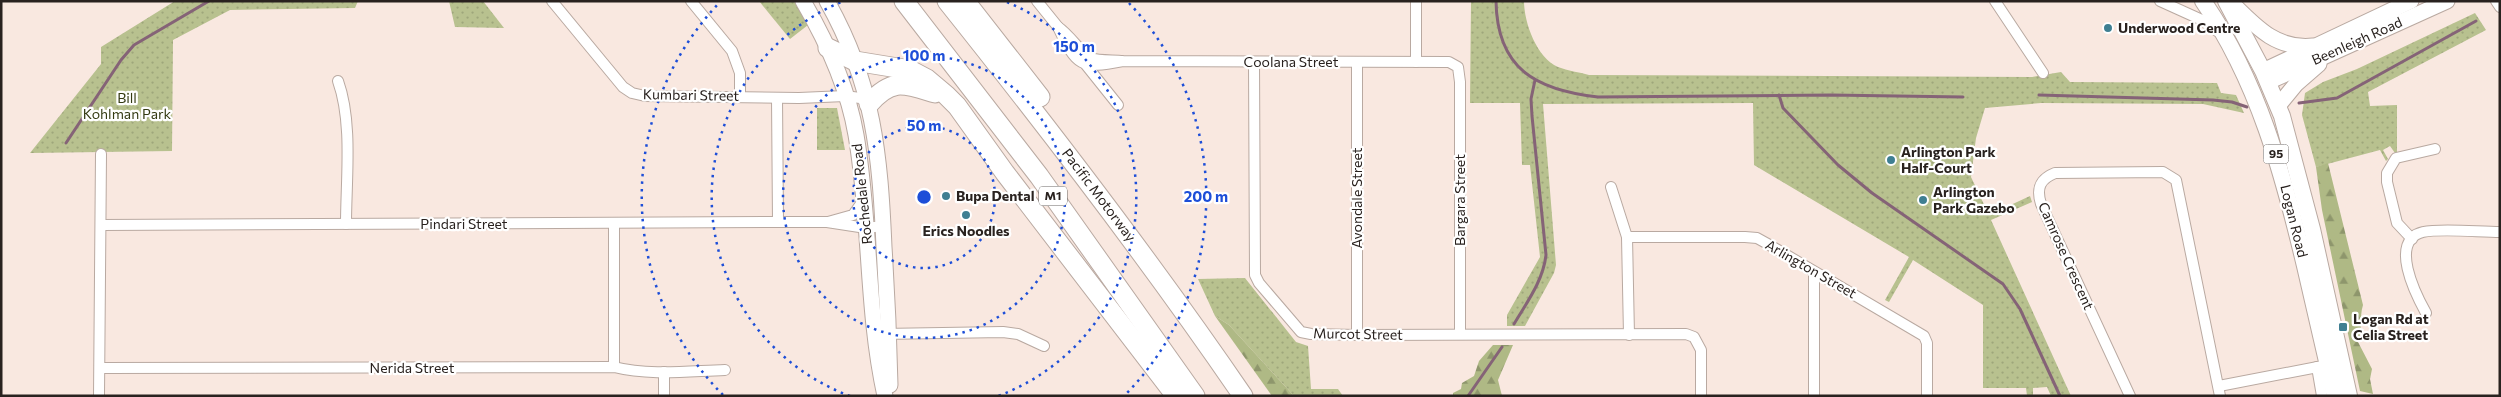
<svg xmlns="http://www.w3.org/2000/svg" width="2501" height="397" font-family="Commissioner,sans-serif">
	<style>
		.green { fill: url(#green-dots) }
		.forest { fill: url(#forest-firs) }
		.pitch { fill: #b8c18f }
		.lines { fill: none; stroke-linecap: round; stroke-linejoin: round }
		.stream { stroke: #856377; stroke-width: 3 }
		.street-casing { stroke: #b9a9a1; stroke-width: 12 }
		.secondary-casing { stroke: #b9a9a1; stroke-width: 17 }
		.primary-casing { stroke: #b9a9a1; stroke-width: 18 }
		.highway-casing { stroke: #b9a9a1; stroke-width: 21 }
		.street { stroke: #fff; stroke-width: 10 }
		.secondary { stroke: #fff; stroke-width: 15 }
		.primary { stroke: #fff; stroke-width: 16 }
		.highway { stroke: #fff; stroke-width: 19 }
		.ring { fill: none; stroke: #1d4ed8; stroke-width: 2.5; stroke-dasharray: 2.5 5 }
		.poi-dot { fill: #3f7f92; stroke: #fff; stroke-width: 2 }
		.labels { text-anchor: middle; stroke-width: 4.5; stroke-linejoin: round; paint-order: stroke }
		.shield { fill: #fff; stroke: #696462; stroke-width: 1 }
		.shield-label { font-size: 12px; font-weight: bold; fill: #29221f }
		.poi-label { font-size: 14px; font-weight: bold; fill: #29221f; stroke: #fff; text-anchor: start }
		.street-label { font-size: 14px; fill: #29221f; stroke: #fff }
		.park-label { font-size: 14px; fill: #343a12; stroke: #fff }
		.centre { fill: #1d4ed8; stroke: #fff; stroke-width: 2.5 }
		.ring-label { font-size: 15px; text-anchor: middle; font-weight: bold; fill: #1d4ed8; stroke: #fff; stroke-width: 4.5; stroke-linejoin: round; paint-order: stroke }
	</style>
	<defs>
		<pattern id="green-dots" width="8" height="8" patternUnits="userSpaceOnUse" patternTransform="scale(1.25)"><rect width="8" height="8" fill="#b8c18f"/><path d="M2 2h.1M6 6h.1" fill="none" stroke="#9ea67b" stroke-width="1.8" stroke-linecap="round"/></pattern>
		<pattern id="forest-firs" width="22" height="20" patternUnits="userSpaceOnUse" patternTransform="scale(1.25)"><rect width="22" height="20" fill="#afb985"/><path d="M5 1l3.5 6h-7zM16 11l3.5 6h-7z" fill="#8e966c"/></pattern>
	</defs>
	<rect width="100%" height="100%" fill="#f9e8e0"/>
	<!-- green -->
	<g class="green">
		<path d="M175,1H358L355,8L230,10L173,40L172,151L30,153L101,64V47Z"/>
		<path d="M449,1H483L504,28L455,27Z"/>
		<path d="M759,1H794L808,25L790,39Z"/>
		<path d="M1471,1H1524C1524,23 1537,58 1558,67C1568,71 1579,72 1589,75L2032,77L2061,72L2070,82L2217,83L2221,93L2236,95L2244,113L2203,104L2041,103L1985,108L1976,138L1971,177L1989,215L2030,196L2032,202L1991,220L2071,396H2051L2047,387L2033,388V396H2027L2026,388H1983V305L1913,260L1889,302L1885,300L1909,257L1754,165L1753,103L1543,104L1556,265L1554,273L1525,326H1507V315L1540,257L1530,165H1522L1520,103H1470Z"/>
		<path d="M2475,13L2486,30L2368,92L2370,106L2397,105V152L2395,153L2390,146L2383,150L2388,159L2386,161L2380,150L2316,167L2302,115L2305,93L2323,82L2357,69Z"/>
		<path d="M817,108H837L845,150H817Z"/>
		<path d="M1245,278L1296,342L1308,346L1311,389H1338L1343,396H1294L1229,325L1215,316L1198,279Z"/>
	</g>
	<!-- forest -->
	<g class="forest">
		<path d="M2328,163L2363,305C2359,318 2363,330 2358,342L2372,369L2370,379L2373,394L2360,391L2322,210L2316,167Z"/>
		<path d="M1215,316L1229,325L1294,396H1272Z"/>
		<path d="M1493,345H1513L1498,380L1502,396H1453V393L1461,389L1462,383L1474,376L1479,361Z"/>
	</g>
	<!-- pitch -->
	<path class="pitch" d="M1893,148L1903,164L1889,173L1879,156Z"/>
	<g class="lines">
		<!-- stream -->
		<g class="stream">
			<path d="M1496,1C1497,69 1536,90 1598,97L1831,95L1963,97"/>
			<path d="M1779,95L1783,108L1838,165L1872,193L2003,284L2020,309L2060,396"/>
			<path d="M2039,95L2213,100L2232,102L2247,107"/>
			<path d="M2299,103L2337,98L2476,21"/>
			<path d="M66,143L121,60L134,45L209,1"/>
			<path d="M1514,324C1527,302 1543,281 1546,255L1532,116L1531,99L1535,80"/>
			<path d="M1468,396L1502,347"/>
		</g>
		<defs>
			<g id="street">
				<path d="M552,1L623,87L632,93L645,96L799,98L845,96L860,98L869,104"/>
				<path d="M691,1L732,51L740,73V96"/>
				<path d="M1037,1L1058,27"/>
				<path d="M1995,1L2043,73"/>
				<path d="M2160,1L2202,20L2217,31"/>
				<path d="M2496,1L2500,7"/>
				<path d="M1123,61C1080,69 1077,67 1058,27C1069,34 1083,55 1090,58C1099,61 1113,60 1123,61L1449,62L1458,67L1460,82V334"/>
				<path d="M1088,62L1086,65L1118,105"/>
				<path d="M1254,62L1255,275L1259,283L1301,332L1311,334L1357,335L1686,334L1694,337L1701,350V396"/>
				<path d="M1416,62V1"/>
				<path d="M338,81C353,123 346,179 346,224"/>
				<path d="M777,98L778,222"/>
				<path d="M1611,187L1627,237L1629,335"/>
				<path d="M828,222L853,215L863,201"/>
				<path d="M614,224V367"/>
				<path d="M101,225L778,222H827L866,228L883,226"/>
				<path d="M1627,237H1745L1757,238L1766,243L1924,336L1927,343V396"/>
				<path d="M2412,239L2397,223L2387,182V173L2396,158L2435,149"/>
				<path d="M1814,272V396"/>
				<path d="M2426,313C2416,295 2388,240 2423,232C2441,228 2479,232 2500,232"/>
				<path d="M882,334L1003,332L1018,334L1044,346"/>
				<path d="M1357,335V62"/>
				<path d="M2317,367L2322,396"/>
				<path d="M100,368L614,367C650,376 689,371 725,370"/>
				<path d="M664,372V396"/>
				<path d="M2219,386L2328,365"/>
				<path d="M99,396L101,154"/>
				<path d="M2130,396L2041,204C2036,188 2040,179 2055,173L2163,172L2176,180L2220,396"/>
			</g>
			<g id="secondary">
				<path d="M803,1C827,42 848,88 856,135C871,222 866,310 885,396"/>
				<path d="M827,1C874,84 880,155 884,247C887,293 889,339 890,385"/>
				<path d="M2230,1C2255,26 2276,50 2313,46"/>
				<path d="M2263,71L2411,1"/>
				<path d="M2268,82L2447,1"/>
				<path d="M2278,106L2296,84L2319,64"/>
			</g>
			<g id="primary">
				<path d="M2203,1C2258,81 2283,173 2305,266C2315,309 2325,352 2335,396"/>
				<path d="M2226,1L2263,71L2282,116L2312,229L2349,396"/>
			</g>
			<g id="highway">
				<path d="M904,1L1039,176L1195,396"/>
				<path d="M947,1C1050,130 1150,260 1243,396"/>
				<path d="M965,1L1040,97"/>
				<path d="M828,48L855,61L910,70L927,79L946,95L957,106L1005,173L1176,396"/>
				<path d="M869,104C892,77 905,84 935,93"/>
			</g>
		</defs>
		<!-- street casing -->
		<use href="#street" class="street-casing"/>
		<!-- secondary casing -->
		<use href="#secondary" class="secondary-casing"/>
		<!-- primary casing -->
		<use href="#primary" class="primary-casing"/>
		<!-- highway casing -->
		<use href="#highway" class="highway-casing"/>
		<!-- street -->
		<use href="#street" class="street"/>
		<!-- secondary -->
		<use href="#secondary" class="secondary"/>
		<!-- primary -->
		<use href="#primary" class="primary"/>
		<!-- highway -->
		<use href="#highway" class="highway"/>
	</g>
	<!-- distance rings -->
	<g class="ring">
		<circle cx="924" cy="197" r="71"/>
		<circle cx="924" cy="197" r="141"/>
		<path d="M850 396A212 212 0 0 1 841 2M1007 2A212 212 0 0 1 998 396"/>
		<path d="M723 395A282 282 0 0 1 719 3M1129 3A282 282 0 0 1 1125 395"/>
	</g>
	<!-- markers -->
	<g class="poi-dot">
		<circle cx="2108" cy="28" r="5"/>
		<circle cx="1891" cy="160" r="5"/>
		<circle cx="946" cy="196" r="5"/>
		<circle cx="1923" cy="200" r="5"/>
		<circle cx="966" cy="215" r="5"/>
		<rect x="2338" y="322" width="10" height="10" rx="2.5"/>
	</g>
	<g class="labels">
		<!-- shield labels -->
		<g class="shield">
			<rect x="2263.5" y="144.5" width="25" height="19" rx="4"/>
			<rect x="1039" y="186.5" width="28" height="19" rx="4"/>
		</g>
		<g class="shield-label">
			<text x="2276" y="158">95</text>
			<text x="1053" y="200">M1</text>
		</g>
		<!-- poi labels -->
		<g class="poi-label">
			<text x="2118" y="33">Underwood Centre</text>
			<text x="1901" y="157">Arlington Park<tspan x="1901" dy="16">Half-Court</tspan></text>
			<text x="1933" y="197">Arlington<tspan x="1933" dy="16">Park Gazebo</tspan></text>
			<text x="956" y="201">Bupa Dental</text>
			<text x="966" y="236" text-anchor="middle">Erics Noodles</text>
			<text x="2353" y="324">Logan Rd at<tspan x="2353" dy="16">Celia Street</tspan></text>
		</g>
		<!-- street labels -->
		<g class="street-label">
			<text transform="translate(2357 41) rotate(-24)" y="5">Beenleigh Road</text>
			<text x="1291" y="67">Coolana Street</text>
			<text transform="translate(691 95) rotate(1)" y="5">Kumbari Street</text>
			<text transform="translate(862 194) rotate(-96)" y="5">Rochedale Road</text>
			<text transform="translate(1099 195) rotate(53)" y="5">Pacific Motorway</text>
			<text transform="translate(1357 198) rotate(-90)" y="5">Avondale Street</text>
			<text transform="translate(1460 200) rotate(-90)" y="5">Bargara Street</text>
			<text transform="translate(2294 221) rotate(76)" y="5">Logan Road</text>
			<text x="464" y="229">Pindari Street</text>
			<text transform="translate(2066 256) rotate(66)" y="5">Camrose Crescent</text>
			<text transform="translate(1811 269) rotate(30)" y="5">Arlington Street</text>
			<text transform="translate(1358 334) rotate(1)" y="5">Murcot Street</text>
			<text x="412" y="373">Nerida Street</text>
		</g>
		<!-- park labels -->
		<g class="park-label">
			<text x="127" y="103">Bill<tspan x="127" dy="16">Kohlman Park</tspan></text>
		</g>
	</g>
	<circle cx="924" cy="197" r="8" class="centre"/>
	<g class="ring-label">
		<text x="1074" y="52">150 m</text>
		<text x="924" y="61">100 m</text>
		<text x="924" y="131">50 m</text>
		<text x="1206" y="202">200 m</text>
	</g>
	<!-- border -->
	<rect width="2501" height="397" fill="none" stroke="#29221f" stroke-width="5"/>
</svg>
